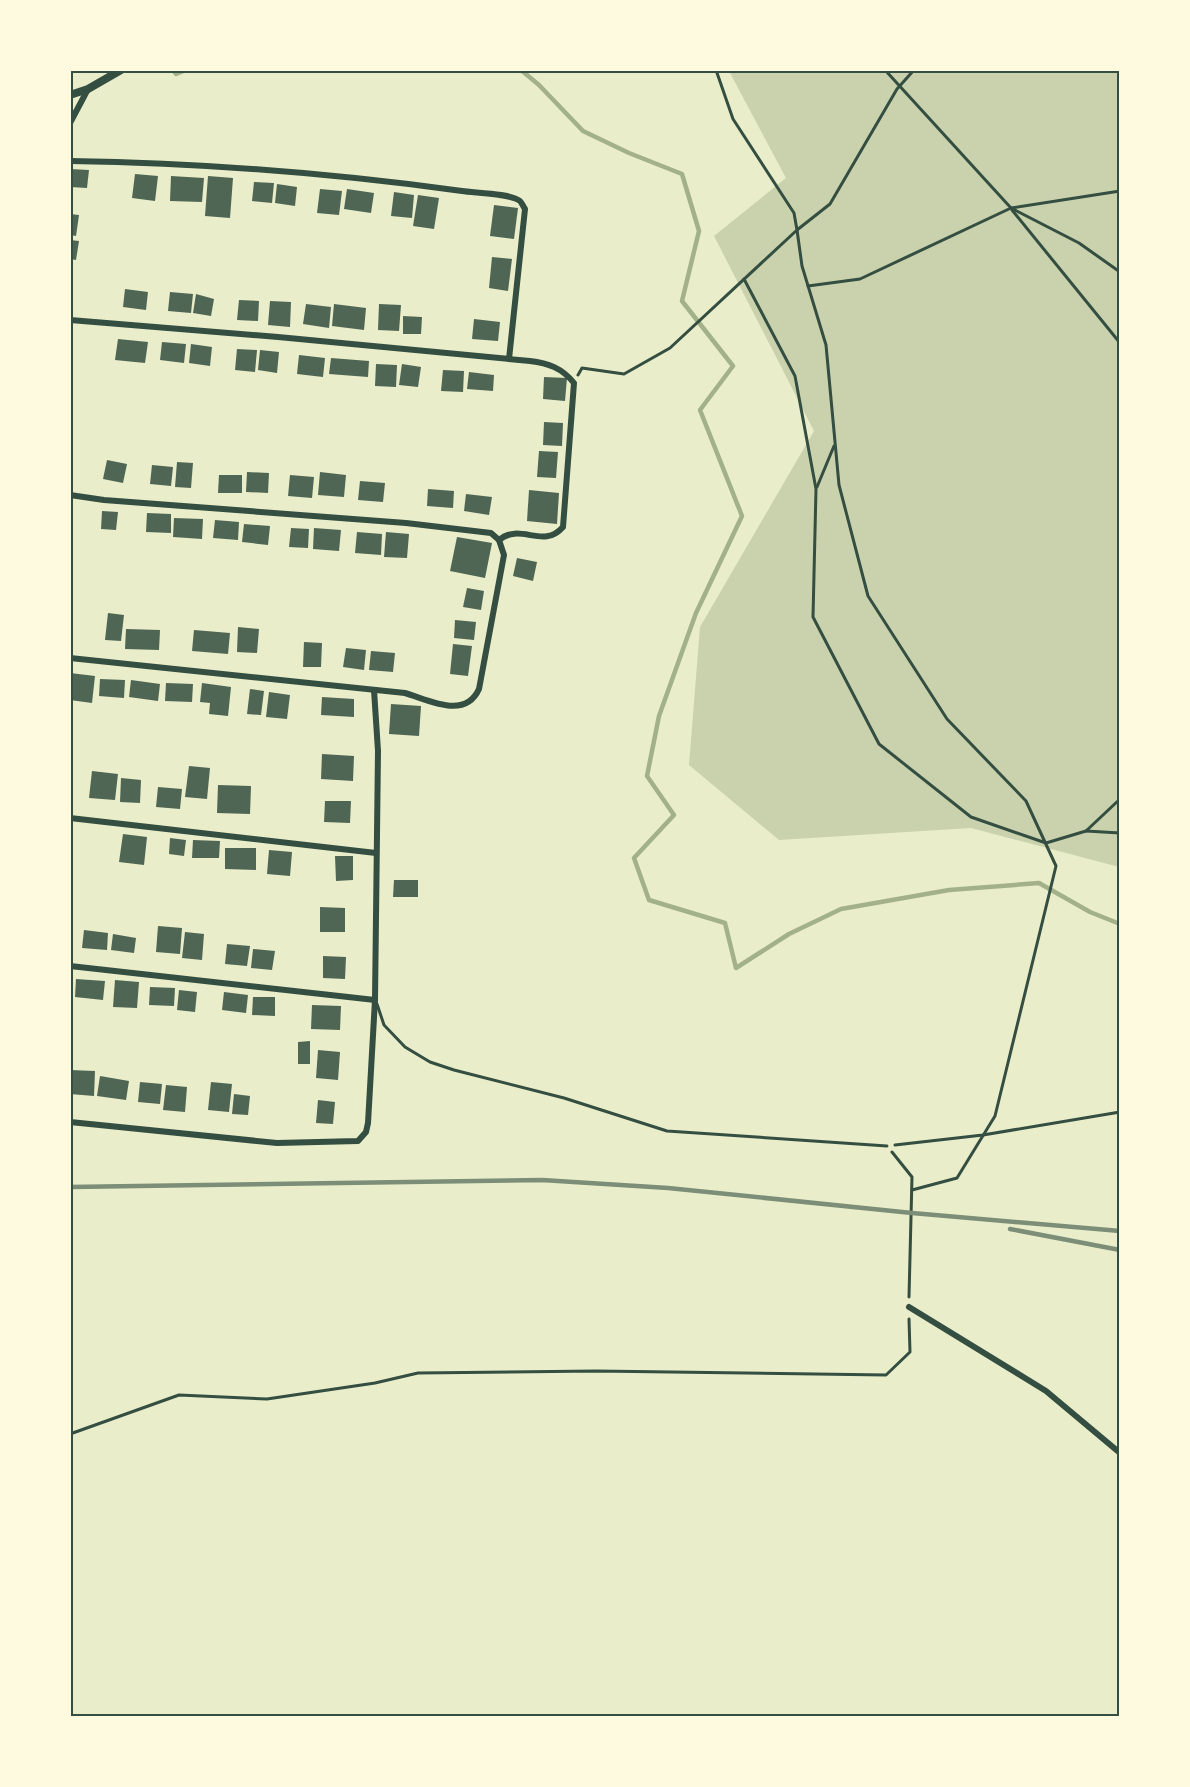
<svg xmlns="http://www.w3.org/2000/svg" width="1190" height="1787" font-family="Rubik,sans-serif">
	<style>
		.green { fill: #cad2ad }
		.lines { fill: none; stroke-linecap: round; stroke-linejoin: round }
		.stream { stroke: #a3b18a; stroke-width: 4.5 }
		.building { fill: #4f6655 }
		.path { stroke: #344e41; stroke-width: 3 }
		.service { stroke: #344e41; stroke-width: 3 }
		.minor { stroke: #344e41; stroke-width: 6 }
		.tertiary { stroke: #344e41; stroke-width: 8 }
		.rail { stroke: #7c8e77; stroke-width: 4.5 }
		.neatline { fill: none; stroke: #344e41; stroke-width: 2 }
	</style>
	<rect width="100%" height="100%" fill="#e9edc9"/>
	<!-- green -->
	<path class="green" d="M729,71H1119V867L971,828L779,840L689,765L700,627L814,431L714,236L786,178Z"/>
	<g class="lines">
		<!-- stream -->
		<g class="stream">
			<path d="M173,70L176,74L186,70"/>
			<path d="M521,70L539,85L583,131L629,153L682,174L699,231L682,301L733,366L700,410L742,516L696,613L659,716L647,776L674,815L634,858L649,900L725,923L736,968L789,934L841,909L949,890L1039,883L1090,912L1120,924"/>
		</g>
	</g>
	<!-- building -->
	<g class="building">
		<path d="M70,169L89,170L87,188L70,187Z"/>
		<path d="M135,174L158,176L155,201L132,198Z"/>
		<path d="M171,176L204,178L202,202L170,201Z"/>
		<path d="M208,176L233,178L230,218L205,216Z"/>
		<path d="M254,182L274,183L272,203L252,201Z"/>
		<path d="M277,184L297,187L295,206L275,203Z"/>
		<path d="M320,189L342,191L339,215L317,213Z"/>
		<path d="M347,189L374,193L371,213L344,209Z"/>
		<path d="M394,192L414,195L412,218L391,216Z"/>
		<path d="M418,195L439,198L434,229L413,226Z"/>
		<path d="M494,205L518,208L514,239L490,236Z"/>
		<path d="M70,214L79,215L76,236L70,235Z"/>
		<path d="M70,240L79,241L76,260L70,259Z"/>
		<path d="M492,257L512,259L508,291L489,288Z"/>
		<path d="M125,289L148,292L146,310L123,307Z"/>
		<path d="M170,292L193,294L191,313L168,311Z"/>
		<path d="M196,294L214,299L211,316L193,313Z"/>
		<path d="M239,300L259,301L258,321L237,320Z"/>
		<path d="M270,301L291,302L290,327L268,325Z"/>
		<path d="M306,304L331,307L329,328L303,324Z"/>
		<path d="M334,304L366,308L364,330L332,326Z"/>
		<path d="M379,304L401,305L399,331L378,330Z"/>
		<path d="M403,316L422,317L421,334H403Z"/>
		<path d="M474,319L500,322L498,341L472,339Z"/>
		<path d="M118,339L148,342L145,363L115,360Z"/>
		<path d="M162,342L186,344L184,363L160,360Z"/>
		<path d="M191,344L212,347L210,366L189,363Z"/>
		<path d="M237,349L257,350L255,372L235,370Z"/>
		<path d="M260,350L279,352L277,373L258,370Z"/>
		<path d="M299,355L325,358L323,377L297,374Z"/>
		<path d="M331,358L369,361L368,377L329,374Z"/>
		<path d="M376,364L397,365L396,387L375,386Z"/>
		<path d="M402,364L421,367L418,387L399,385Z"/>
		<path d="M443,370L464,371L463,392L441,391Z"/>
		<path d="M469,372L494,375L493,391L467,389Z"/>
		<path d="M544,377L567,378L565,401L543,399Z"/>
		<path d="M544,422L563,423L562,446L543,445Z"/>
		<path d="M539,451L558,452L556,478L537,477Z"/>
		<path d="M107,460L127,464L123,483L103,479Z"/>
		<path d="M177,462L193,463L191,488L175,487Z"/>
		<path d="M152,465L173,467L171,486L150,484Z"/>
		<path d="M247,472L269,473L268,493L246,492Z"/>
		<path d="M320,472L346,475L344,497L318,495Z"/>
		<path d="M219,475H242V493H218Z"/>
		<path d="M290,475L314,477L312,498L288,496Z"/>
		<path d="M360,481L385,483L383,502L358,500Z"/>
		<path d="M428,489L454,491L453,508L427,506Z"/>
		<path d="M529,490L559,493L557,524L527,521Z"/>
		<path d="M466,494L492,497L489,515L464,511Z"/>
		<path d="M102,511L118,512L116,530L101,529Z"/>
		<path d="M147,513L171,514V533L146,532Z"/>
		<path d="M174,518L203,519L202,539L173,537Z"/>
		<path d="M215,520L239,522L238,540L213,538Z"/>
		<path d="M244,524L270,526L268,545L242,542Z"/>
		<path d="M291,528L309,529L308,548L289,547Z"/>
		<path d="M314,528L341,530L339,551L313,549Z"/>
		<path d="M357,532L382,534L381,555L355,553Z"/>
		<path d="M386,532L409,534L407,558L384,557Z"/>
		<path d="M457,537L492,543L485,578L450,571Z"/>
		<path d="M517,558L537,562L533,581L513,576Z"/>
		<path d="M467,588L484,591L481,610L463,607Z"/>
		<path d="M108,613L124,615L121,641L105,640Z"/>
		<path d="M455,620L476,622L474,640L454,638Z"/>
		<path d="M238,627L259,629L257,653L237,652Z"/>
		<path d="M126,629L160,630L159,650L125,649Z"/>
		<path d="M194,630L230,633L228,654L192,651Z"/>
		<path d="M304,642L322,643L321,667H303Z"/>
		<path d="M453,644L472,646L468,676L450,674Z"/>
		<path d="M346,648L366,650L364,670L343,667Z"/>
		<path d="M371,651L395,653L393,672L369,670Z"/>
		<path d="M70,673L95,676L92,703L70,700Z"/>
		<path d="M100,679L125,680L124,698L99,696Z"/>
		<path d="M131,680L160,684L158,701L129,697Z"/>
		<path d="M166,683L193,684L192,702L165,701Z"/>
		<path d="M202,683L231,687L228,716L209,714L210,703L200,702Z"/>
		<path d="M250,689L264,691L261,715L247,714Z"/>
		<path d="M269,692L290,695L287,719L266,717Z"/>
		<path d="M322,697L354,699V717L321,715Z"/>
		<path d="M391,704L421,706L419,736L389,734Z"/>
		<path d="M322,754L354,756L353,781L321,779Z"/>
		<path d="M189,766L210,768L207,799L185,797Z"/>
		<path d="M92,771L118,774L115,800L89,798Z"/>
		<path d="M121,778L141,780L140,803L120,802Z"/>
		<path d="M218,785L251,786L250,814L217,813Z"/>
		<path d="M158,787L182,789L180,809L156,807Z"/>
		<path d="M325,801H351L350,823L324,822Z"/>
		<path d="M123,834L147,837L144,865L119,862Z"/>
		<path d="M170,838L186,840L184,856L169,854Z"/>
		<path d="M193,840L220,841L219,858H192Z"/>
		<path d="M225,848H256V870L225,869Z"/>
		<path d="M269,850L292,852L290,876L267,874Z"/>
		<path d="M335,856H353V880L336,881Z"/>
		<path d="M394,880H418V897H393Z"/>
		<path d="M320,907L345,908V932H320Z"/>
		<path d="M158,926L182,928L180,954L156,952Z"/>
		<path d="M84,930L108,933L107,950L82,948Z"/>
		<path d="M185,932L204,934L202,960L182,958Z"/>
		<path d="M113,934L136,938L134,953L111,950Z"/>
		<path d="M227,944L250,946L247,966L225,964Z"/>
		<path d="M253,949L275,951L272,970L251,968Z"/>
		<path d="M323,956L346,957L345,979L323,978Z"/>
		<path d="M76,979L105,981L103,1000L75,997Z"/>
		<path d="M115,980L139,982L137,1008L113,1007Z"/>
		<path d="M150,987L175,988L174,1006L149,1005Z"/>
		<path d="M179,990L197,992L195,1012L177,1010Z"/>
		<path d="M224,992L248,995L246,1013L222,1010Z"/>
		<path d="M253,997H275V1016L252,1015Z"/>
		<path d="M312,1005L341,1006L340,1030L311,1029Z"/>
		<path d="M310,1041V1064H298V1042Z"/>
		<path d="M318,1050L340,1052L338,1080L316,1078Z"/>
		<path d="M70,1070L95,1071L94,1096L70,1094Z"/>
		<path d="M100,1076L129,1081L126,1100L97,1096Z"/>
		<path d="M140,1082L162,1084L160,1104L138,1102Z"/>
		<path d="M211,1082L232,1084L229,1112L208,1110Z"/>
		<path d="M166,1085L187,1087L185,1112L163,1110Z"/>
		<path d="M234,1094L250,1096L248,1115L232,1114Z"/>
		<path d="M318,1100L335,1102L333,1124L316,1123Z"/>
	</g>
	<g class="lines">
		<!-- path -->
		<g class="path">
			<path d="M885,70L1011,208L1079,243L1120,272"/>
			<path d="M1012,210L1120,343"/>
			<path d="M744,279L795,376L816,489L813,617L879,744L971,817L1046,843L1086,831"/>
			<path d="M808,286L860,279L1011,208L1120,191"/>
			<path d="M578,375L582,368L624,374L670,348L797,230L794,213L733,119L716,70"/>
			<path d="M817,487L834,446"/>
			<path d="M1120,799L1086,831L1120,833"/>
			<path d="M895,1145L983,1135L1120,1112"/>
			<path d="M892,1152L912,1177L909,1297"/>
			<path d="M912,1190L957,1178L995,1116L1056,866L1026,801L947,719L868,596L839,485L826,345L802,266L797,230L830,204L897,89L914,70"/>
			<path d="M70,1434L179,1395L267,1399L375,1383L418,1373L596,1371L886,1375L910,1352L909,1319"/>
		</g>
		<!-- service -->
		<path class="service" d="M377,1004L384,1025L405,1047L430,1062L454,1070L564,1098L667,1131L887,1146"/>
		<!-- minor -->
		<g class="minor">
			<path d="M70,123L88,89"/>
			<path d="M70,161C201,163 332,173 462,191C475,193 510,193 520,201C522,203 523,206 525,209L509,359"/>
			<path d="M70,320L278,337L530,361C548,363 562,368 574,383L563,527C543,550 521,522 499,540"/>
			<path d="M70,495L104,500L406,523L491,533L499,540L504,555L479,689C465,720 429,700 405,693L70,658"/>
			<path d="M70,818L376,853"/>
			<path d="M70,966L375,1000"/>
			<path d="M70,1122L277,1143L358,1141L366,1132L368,1123L375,1000L378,751L374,690"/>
			<path d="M909,1307L1046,1391L1120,1453"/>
		</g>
		<!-- tertiary -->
		<path class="tertiary" d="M70,95L88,89L121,70"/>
		<!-- rail -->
		<g class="rail">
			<path d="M70,1187L542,1180L668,1188L912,1213L1120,1231"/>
			<path d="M1010,1229L1120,1250"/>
		</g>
	</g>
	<!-- border -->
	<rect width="1190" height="1787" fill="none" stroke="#fefae0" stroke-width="144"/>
	<rect x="72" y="72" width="1046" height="1643" class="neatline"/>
</svg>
